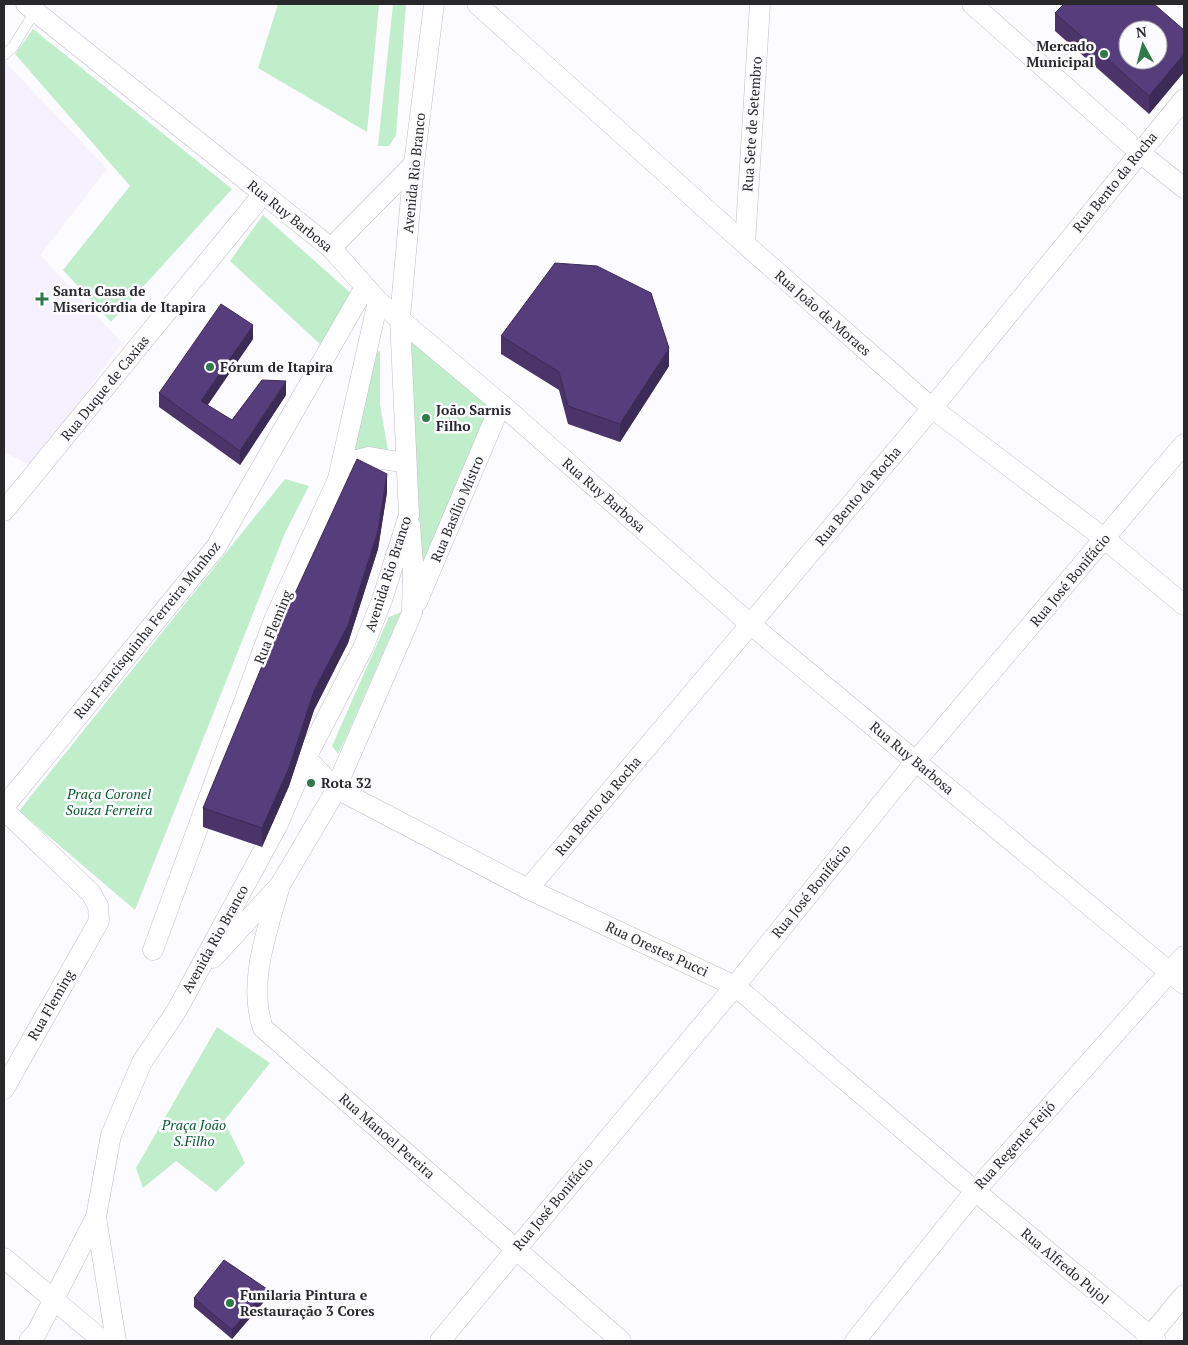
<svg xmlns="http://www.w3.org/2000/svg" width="1188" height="1345" font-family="'PT Serif',serif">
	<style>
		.built { fill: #f5f1fe }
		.green { fill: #c0eecb }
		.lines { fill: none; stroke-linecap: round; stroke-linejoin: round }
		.service-casing { stroke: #bfbdc3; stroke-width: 11 }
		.minor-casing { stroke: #bfbdc3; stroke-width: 21 }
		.service { stroke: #fff; stroke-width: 10 }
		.minor { stroke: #fff; stroke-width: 20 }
		.wall { fill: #4a346a }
		.shaded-wall { fill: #3c2b56 }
		.building { fill: #563d7b; stroke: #3c2b56; fill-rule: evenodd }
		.poi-dot { fill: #2e7a49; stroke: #fcfbff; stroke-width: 2 }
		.labels { text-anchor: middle; stroke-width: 5; stroke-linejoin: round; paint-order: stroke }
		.poi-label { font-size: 14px; font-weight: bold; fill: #29282b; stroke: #fcfbff; text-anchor: start }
		.street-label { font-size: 14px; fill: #29282b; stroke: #fcfbff }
		.park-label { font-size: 14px; font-style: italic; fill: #075c2e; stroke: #fcfbff }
	</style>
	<rect width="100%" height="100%" fill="#fcfbff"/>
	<!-- built -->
	<path class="built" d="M4,46L7,64L107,169L40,255L122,343L32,466L4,452Z"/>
	<!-- green -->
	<g class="green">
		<path d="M278,4H379L367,132L258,68Z"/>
		<path d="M393,4H406L396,135L389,146H378Z"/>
		<path d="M33,29L232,189L111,322L63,270L130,186L15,54Z"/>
		<path d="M263,215L354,296L321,345L230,261Z"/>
		<path d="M405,330L493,405L417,592Z"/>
		<path d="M380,351V404L389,457L350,453L370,354Z"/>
		<path d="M285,479L309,486L285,533L135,910L19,811Z"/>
		<path d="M401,612L344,742L338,754L332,746L389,617Z"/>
		<path d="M217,1027L270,1063L224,1121L245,1163L216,1192L176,1161L143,1188L136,1168Z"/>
	</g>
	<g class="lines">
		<defs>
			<path id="service" d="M4,55L13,47L35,11"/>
			<g id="minor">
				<path d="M26,4L331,248L378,301L501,404L750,624L1184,984"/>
				<path d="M477,4L745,244L932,408L1105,539L1184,605"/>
				<path d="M972,4L1139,152L1184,188"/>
				<path d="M745,244L760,4"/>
				<path d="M331,248L414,164"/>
				<path d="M342,464L369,457L406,463"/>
				<path d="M4,511L263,194"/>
				<path d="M417,602L501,404"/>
				<path d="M306,758L335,788L528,889L735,986L975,1191L1156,1341"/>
				<path d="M4,807L216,547L365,287"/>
				<path d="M4,810L91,893L98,906L99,921L4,1089"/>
				<path d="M280,885C268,929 247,982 263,1028L621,1341"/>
				<path d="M528,889L932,408L1184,99"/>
				<path d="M153,950L274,620L338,479L378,301"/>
				<path d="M213,958L280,885L332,797L412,613L413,563L410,525"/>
				<path d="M96,1217L116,1341"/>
				<path d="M4,1258L103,1341"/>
				<path d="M29,1341L37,1332L96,1217L111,1135L142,1062L177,1010L278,824L306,758L363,648L382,600L409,515L400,318L414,164L434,4"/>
				<path d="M440,1341L735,986L916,761L1184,444"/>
				<path d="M855,1341L975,1191L1184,956"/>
				<path d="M1146,1341L1184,1295"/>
			</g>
		</defs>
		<!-- service casing -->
		<use href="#service" class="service-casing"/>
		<!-- minor casing -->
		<use href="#minor" class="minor-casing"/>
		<!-- service -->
		<use href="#service" class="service"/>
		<!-- minor -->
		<use href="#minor" class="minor"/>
	</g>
	<!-- wall -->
	<g class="wall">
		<path d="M1055,13L1184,30V72L1149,114L1055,31Z"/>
		<path d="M501,336L669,366L620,442L568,424L559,390L501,354Z"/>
		<path d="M253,339L207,405L232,420L286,395L240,465L159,407V393Z"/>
		<path d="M387,492L378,549L348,643L314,710L289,786L262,847L203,827V808Z"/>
		<path d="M194,1298H267L232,1339L194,1307Z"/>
	</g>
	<!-- shaded-wall -->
	<g class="shaded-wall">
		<path d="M1184,54V72L1149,114V96Z"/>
		<path d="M253,325V339L201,415V401Z"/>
		<path d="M669,348V366L620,442V424Z"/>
		<path d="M286,381V395L240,465V451Z"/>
		<path d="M387,474V492L378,549L348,643L314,710L289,786L262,847V828Z"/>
		<path d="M267,1289V1298L232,1339V1330Z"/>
	</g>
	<!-- building -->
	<g class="building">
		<path d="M1064,4H1154L1184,30V54L1149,96L1055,13ZM1128,30H1158V60H1128Z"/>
		<path d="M555,263L597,266L651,293L669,348L620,424L568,406L559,372L501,336Z"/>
		<path d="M221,304L253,325L201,401L232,420L262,380L286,381L240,451L159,393Z"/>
		<path d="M357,459L387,474L378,531L348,625L314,691L289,768L262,828L203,808L267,654Z"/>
		<path d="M224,1260L267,1289L232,1330L194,1298Z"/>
	</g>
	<!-- markers -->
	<g class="poi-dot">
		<circle cx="1104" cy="54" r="5"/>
		<path d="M39.5 291.5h5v5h5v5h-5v5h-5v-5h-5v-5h5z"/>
		<circle cx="210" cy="367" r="5"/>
		<circle cx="426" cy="418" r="5"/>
		<circle cx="311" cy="783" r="5"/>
		<circle cx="230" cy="1303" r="5"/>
	</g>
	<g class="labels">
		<!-- poi labels -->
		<g class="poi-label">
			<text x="1094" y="51" text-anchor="end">Mercado<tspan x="1094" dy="16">Municipal</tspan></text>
			<text x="53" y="296">Santa Casa de<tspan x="53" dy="16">Misericórdia de Itapira</tspan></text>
			<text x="220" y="372">Fórum de Itapira</text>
			<text x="436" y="415">João Sarnis<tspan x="436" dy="16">Filho</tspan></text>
			<text x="321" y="788">Rota 32</text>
			<text x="240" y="1300">Funilaria Pintura e<tspan x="240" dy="16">Restauração 3 Cores</tspan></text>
		</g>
		<!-- street labels -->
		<g class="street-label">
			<text transform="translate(752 124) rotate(-86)" y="5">Rua Sete de Setembro</text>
			<text transform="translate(414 173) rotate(-84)" y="5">Avenida Rio Branco</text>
			<text transform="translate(1115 182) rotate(-51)" y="5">Rua Bento da Rocha</text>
			<text transform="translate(290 216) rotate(39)" y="5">Rua Ruy Barbosa</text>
			<text transform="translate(823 313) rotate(41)" y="5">Rua João de Moraes</text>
			<text transform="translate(105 388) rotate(-51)" y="5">Rua Duque de Caxias</text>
			<text transform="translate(604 495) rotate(41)" y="5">Rua Ruy Barbosa</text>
			<text transform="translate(858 496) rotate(-50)" y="5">Rua Bento da Rocha</text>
			<text transform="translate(457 509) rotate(-67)" y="5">Rua Basílio Mistro</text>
			<text transform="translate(388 574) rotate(-72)" y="5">Avenida Rio Branco</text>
			<text transform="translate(1070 580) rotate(-50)" y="5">Rua José Bonifácio</text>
			<text transform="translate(273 627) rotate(-68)" y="5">Rua Fleming</text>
			<text transform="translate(147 630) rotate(-51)" y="5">Rua Francisquinha Ferreira Munhoz</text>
			<text transform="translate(912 758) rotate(40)" y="5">Rua Ruy Barbosa</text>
			<text transform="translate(598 806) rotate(-50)" y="5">Rua Bento da Rocha</text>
			<text transform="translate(811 891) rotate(-51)" y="5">Rua José Bonifácio</text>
			<text transform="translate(215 939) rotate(-61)" y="5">Avenida Rio Branco</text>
			<text transform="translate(657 949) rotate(25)" y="5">Rua Orestes Pucci</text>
			<text transform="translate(51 1005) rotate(-60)" y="5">Rua Fleming</text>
			<text transform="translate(387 1136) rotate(41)" y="5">Rua Manoel Pereira</text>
			<text transform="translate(1015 1145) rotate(-48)" y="5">Rua Regente Feijó</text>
			<text transform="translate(553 1204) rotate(-50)" y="5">Rua José Bonifácio</text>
			<text transform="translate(1065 1266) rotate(40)" y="5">Rua Alfredo Pujol</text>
		</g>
		<!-- park labels -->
		<g class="park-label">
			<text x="109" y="799">Praça Coronel<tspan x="109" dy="16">Souza Ferreira</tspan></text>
			<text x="194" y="1130">Praça João<tspan x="194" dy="16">S.Filho</tspan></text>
		</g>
	</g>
	<!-- border -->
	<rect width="1188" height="1345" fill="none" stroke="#29282b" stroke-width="10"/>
	<!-- north arrow -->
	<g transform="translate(1143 45) rotate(353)"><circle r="24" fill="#fcfbff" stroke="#a8a7aa"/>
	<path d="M0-4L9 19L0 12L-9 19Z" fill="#2e7a49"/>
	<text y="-8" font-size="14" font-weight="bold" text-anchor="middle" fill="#29282b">N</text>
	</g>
</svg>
